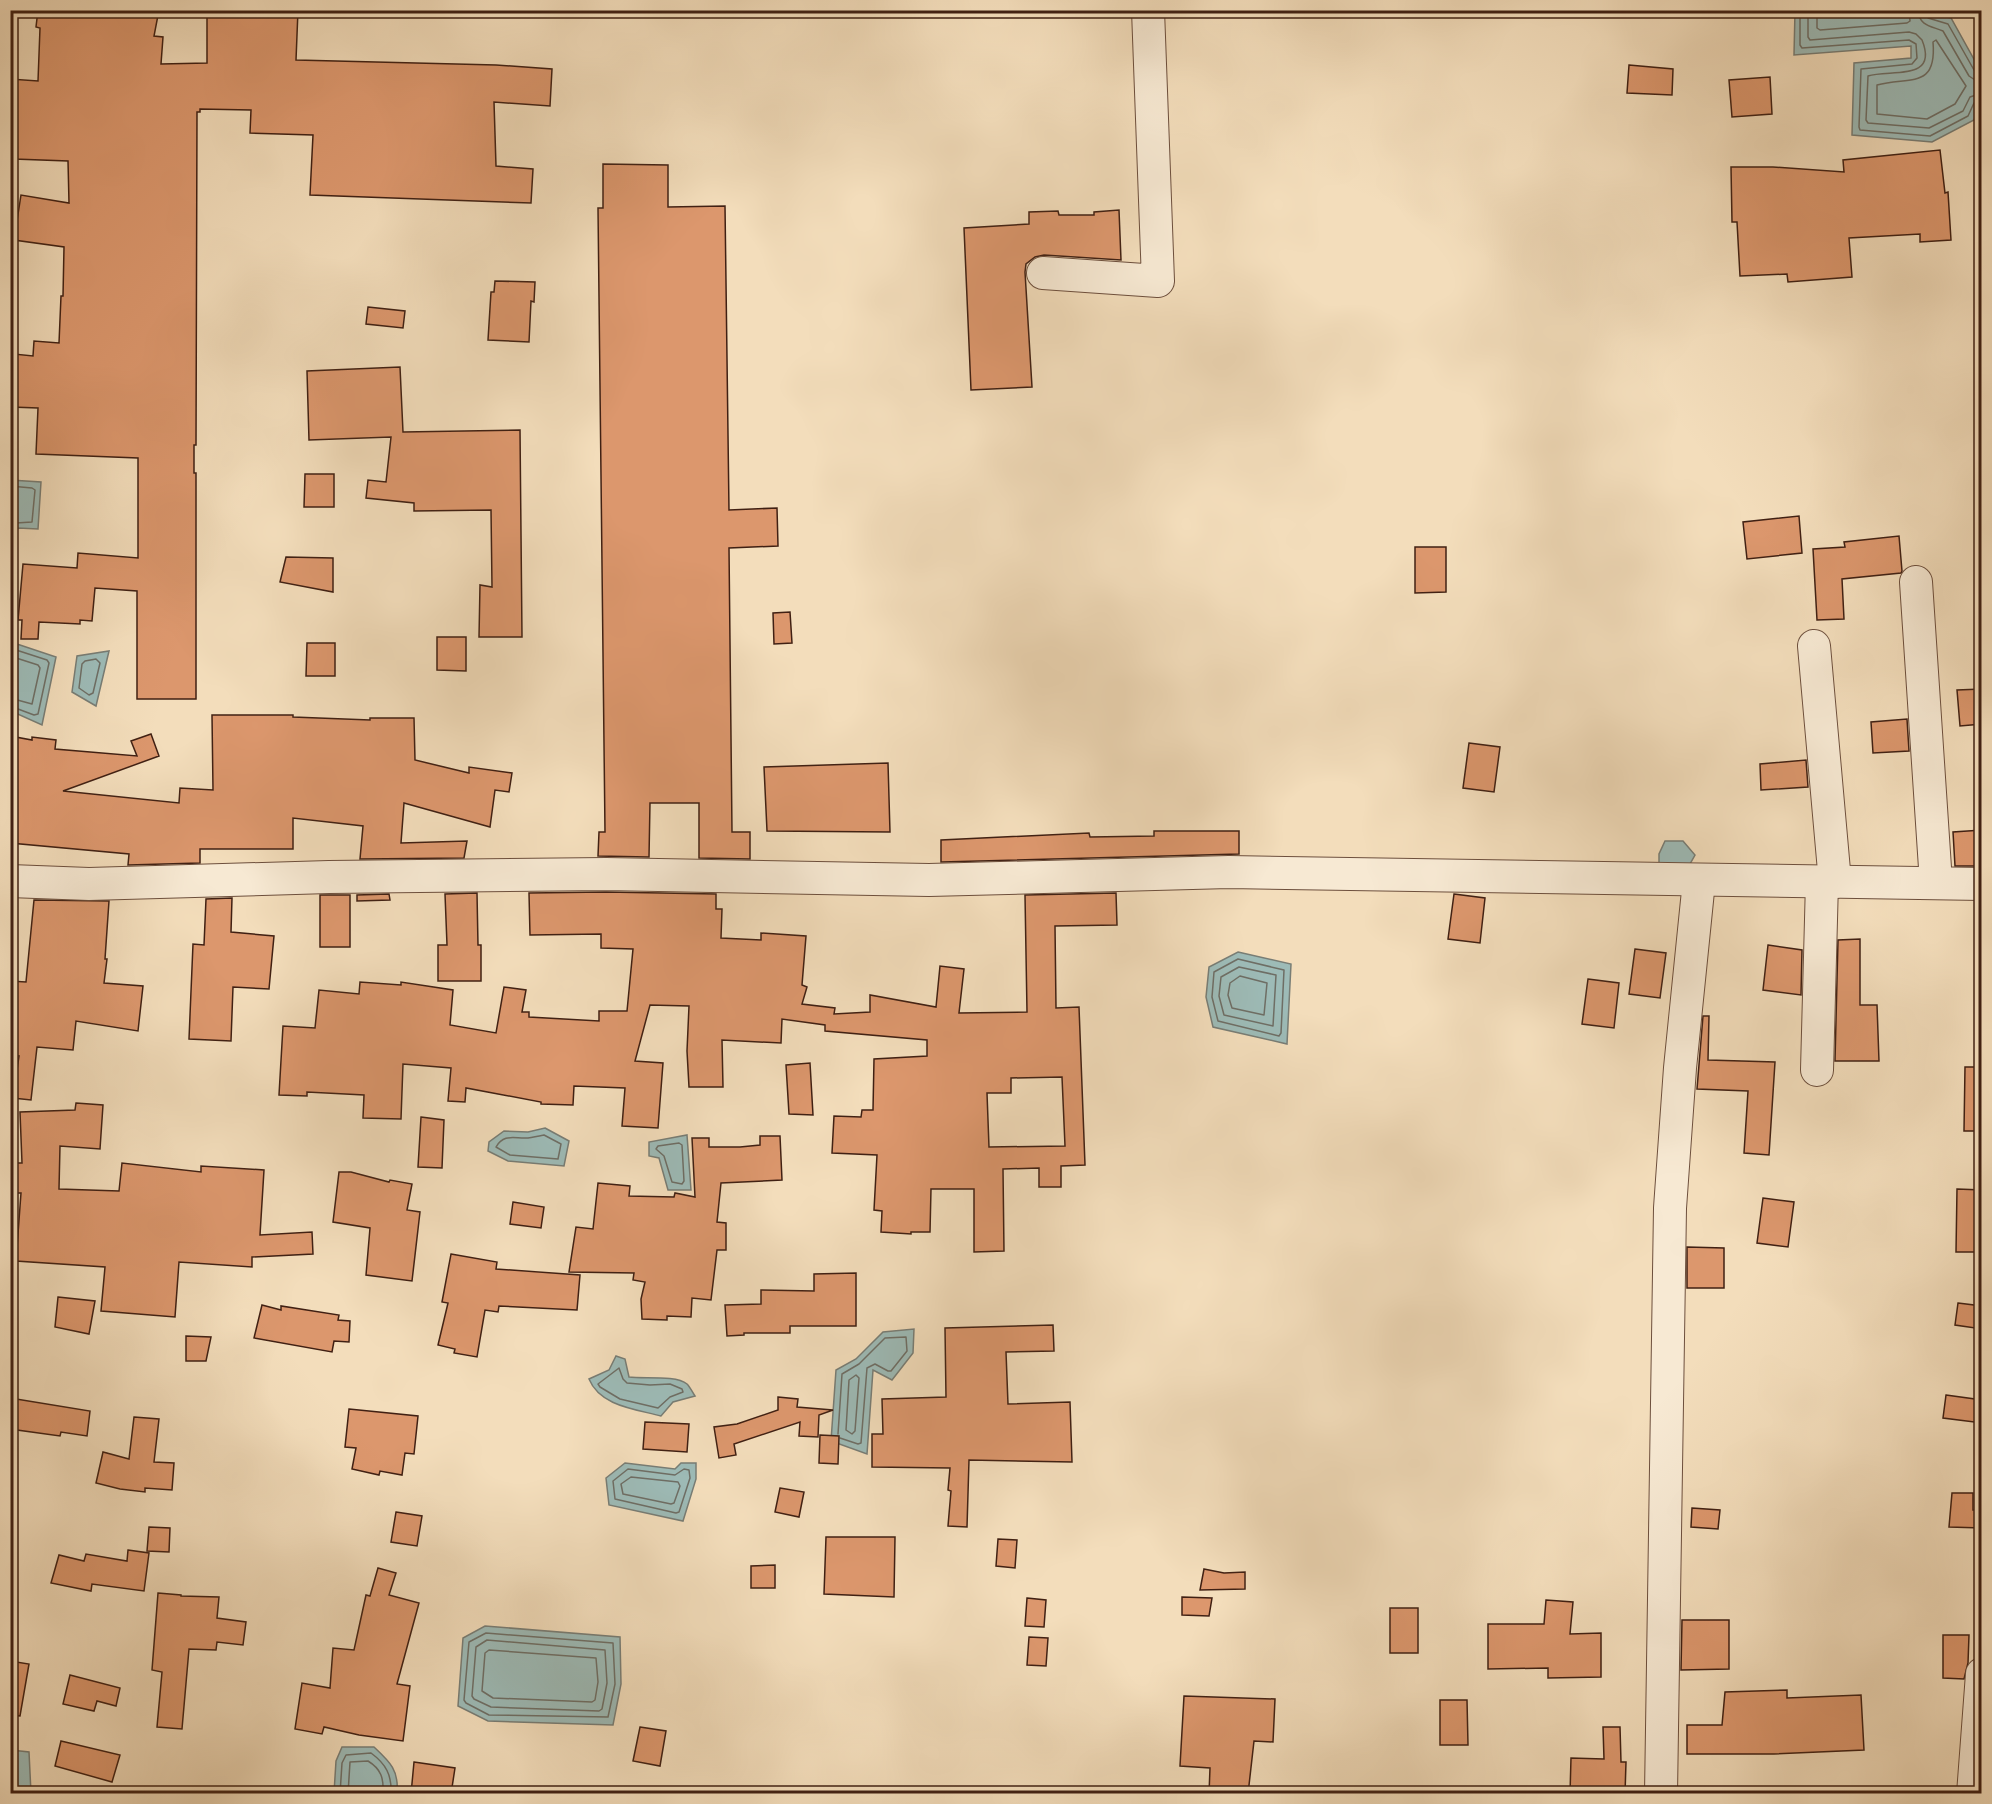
<svg xmlns="http://www.w3.org/2000/svg" width="1992" height="1804" font-family="'EB Garamond',serif">
	<style>
		.water { fill: #9dbbb7; stroke: #787d75; stroke-width: 1.5 }
		.lines { fill: none; stroke-linecap: round; stroke-linejoin: round }
		.shore { stroke: #6e6e65; stroke-width: 1.5 }
		.building { fill: #dc976d; stroke: #402013; stroke-width: 1.5; fill-rule: evenodd }
		.minor-casing { stroke: #6d4f3d; stroke-width: 34 }
		.minor { stroke: #f7e9d3; stroke-width: 32 }
	</style>
	<rect width="100%" height="100%" fill="#f3ddbb"/>
	<filter id="stains"><feTurbulence type="fractalNoise" baseFrequency=".00333" numOctaves="4"/><feColorMatrix values="0 0 0 0 .2 0 0 0 0 .09 0 0 0 0 .02 0 0 0 .5 -.17"/></filter>
	<radialGradient id="worn" r=".72"><stop offset=".6" stop-color="#630" stop-opacity="0"/><stop offset="1" stop-color="#630" stop-opacity=".3"/></radialGradient>
	<!-- water -->
	<g class="water">
		<path d="M1795,11L1920,10L1951,18L1981,72V100L1974,120L1932,142L1852,135L1854,63L1911,58V46L1794,55Z"/>
		<path d="M10,480L41,482L38,529L18,528L11,548Z"/>
		<path d="M11,642L56,657L42,725L11,711Z"/>
		<path d="M109,651L96,706L72,692L77,656Z"/>
		<path d="M1665,841H1683L1695,855L1686,871L1659,869V854Z"/>
		<path d="M1238,952L1291,964L1287,1044L1213,1027L1206,997L1209,967Z"/>
		<path d="M545,1128L569,1141L564,1166L508,1161L488,1151L489,1142L504,1131L528,1132Z"/>
		<path d="M687,1135L691,1190H668L659,1158L649,1156V1142Z"/>
		<path d="M914,1329L913,1353L892,1380L873,1370L867,1454L831,1441L836,1370L856,1359L883,1332Z"/>
		<path d="M616,1356L625,1359L629,1377C644,1379 676,1375 687,1384C690,1387 693,1393 695,1396L673,1402L661,1416C635,1409 600,1406 589,1379L609,1370Z"/>
		<path d="M625,1463L675,1469L681,1463H696V1479L683,1521L609,1505L606,1478Z"/>
		<path d="M485,1626L620,1637L621,1684L613,1725L488,1721L458,1706L463,1638Z"/>
		<path d="M342,1747H374C390,1762 399,1770 397,1793H334L336,1761Z"/>
		<path d="M11,1750L29,1752L31,1793H11Z"/>
	</g>
	<g class="lines">
		<!-- shore -->
		<g class="shore">
			<path d="M1800,10V45L1802,48L1909,40L1916,44L1917,58L1912,64L1861,69L1859,127L1860,130L1930,136L1968,116L1974,103L1982,101"/>
			<path d="M1808,10V37L1810,40L1909,32L1916,34L1922,40C1939,82 1890,69 1868,76L1866,120L1868,123L1929,128L1963,111L1970,97L1982,93"/>
			<path d="M1817,10V28L1820,30L1907,23L1910,21L1909,10"/>
			<path d="M1918,10C1919,26 1931,26 1943,31L1969,76L1975,80L1982,81"/>
			<path d="M1925,10L1928,18L1948,24L1974,70L1982,73"/>
			<path d="M1936,40L1966,86L1955,104L1927,119L1877,114V85C1909,76 1937,90 1933,42Z"/>
			<path d="M10,486L32,488L35,490L32,522L16,523L10,531"/>
			<path d="M10,648L47,660L49,663L38,714L34,715L10,706"/>
			<path d="M10,656L38,665L40,668L32,704L10,698"/>
			<path d="M96,659L100,663L93,693L89,695L79,688L82,664L85,661Z"/>
			<path d="M1238,959L1284,970L1281,1033L1279,1036L1218,1021L1212,997L1214,972Z"/>
			<path d="M1239,967L1276,975L1273,1026L1224,1015L1219,996L1221,977Z"/>
			<path d="M1240,976L1267,983L1264,1015L1232,1008L1228,995L1230,983Z"/>
			<path d="M544,1135L561,1144L558,1159L510,1155L496,1147C504,1133 515,1139 528,1138C534,1137 539,1136 544,1135Z"/>
			<path d="M679,1143L682,1145L684,1181L682,1184L672,1182L664,1156L656,1149L658,1146Z"/>
			<path d="M619,1368L623,1379L627,1383L650,1385L670,1384L682,1389L683,1392L670,1397L658,1408L620,1399L600,1387L598,1384Z"/>
			<path d="M856,1375L859,1378L855,1431L852,1434L846,1430L849,1380Z"/>
			<path d="M838,1434L842,1374L859,1364L885,1338L906,1337L907,1351L891,1371H888L875,1364L867,1368L861,1443L858,1444L840,1438"/>
			<path d="M628,1469L675,1475L684,1469L689,1470L690,1478L679,1512L676,1513L615,1499L613,1481Z"/>
			<path d="M631,1477L678,1482L680,1486L674,1503L671,1504L623,1494L621,1484Z"/>
			<path d="M486,1633L613,1643L615,1684L608,1717L489,1715L466,1703L464,1700L469,1642Z"/>
			<path d="M487,1640L605,1650L607,1683L602,1709L599,1711L491,1707L474,1699L472,1696L476,1647Z"/>
			<path d="M489,1650L596,1658L598,1682L595,1700L592,1702L493,1698L482,1691L485,1653Z"/>
			<path d="M340,1794L342,1763L346,1755L371,1753C386,1764 392,1775 391,1794"/>
			<path d="M348,1794L350,1762L368,1761C381,1769 384,1778 383,1794"/>
		</g>
	</g>
	<!-- building -->
	<g class="building">
		<path d="M38,10H159L154,36L163,37L161,64L207,63V10H298L296,60L496,65L552,69L550,106L494,102L496,166L533,169L531,203L310,195L313,135L250,133L251,110L200,109V112H197L196,445H194V473H196V699H137V591L95,588L92,621L80,620V624L39,622L38,639H21L22,620H18L23,564L77,568L78,553L138,558V458L36,454L38,408L11,407L14,354L33,356L34,341L59,343L61,296H63L64,247L14,240L21,195L69,203L68,161L14,159L17,100H10V79L38,81L40,28L36,27Z"/>
		<path d="M1629,65L1673,69L1672,95L1627,93Z"/>
		<path d="M1770,77L1772,114L1732,117L1729,80Z"/>
		<path d="M1940,150L1945,193L1948,192L1951,240L1920,242V234L1849,238L1852,277L1788,282L1787,274L1740,276L1737,222H1732L1731,167H1773L1844,172L1843,160Z"/>
		<path d="M603,164L668,165V207L725,206L729,510L777,508L778,546L729,548L732,832H750V859L699,858V803H650L649,857L598,856L599,832H605L598,208H603Z"/>
		<path d="M1119,210L1121,260L1044,255L1035,257L1026,264L1025,272L1032,387L971,390L964,228L1029,224V212L1058,211L1059,215H1094V212Z"/>
		<path d="M495,281L535,282L534,302L531,301L529,342L488,340L491,292H494Z"/>
		<path d="M368,307L405,311L403,328L366,324Z"/>
		<path d="M400,367L403,432L520,430L522,637H479L480,585L492,587L491,510L414,511V503L366,498L368,480L386,482L391,437L309,440L307,371Z"/>
		<path d="M305,474H334V507H304Z"/>
		<path d="M1799,516L1802,553L1747,559L1743,522Z"/>
		<path d="M1899,536L1902,571L1901,573L1842,579L1844,619L1817,620L1813,549L1845,547L1844,542Z"/>
		<path d="M1415,547H1446V592L1415,593Z"/>
		<path d="M286,557L333,558V592L280,582Z"/>
		<path d="M790,612L792,643L774,644L773,613Z"/>
		<path d="M437,637H466V671L437,670Z"/>
		<path d="M307,643H335V676H306Z"/>
		<path d="M1982,689V724L1960,726L1957,690Z"/>
		<path d="M212,715H293V717L370,720V718H414L415,760L469,773V767L512,773L509,792L495,790L490,827L404,803L401,843L467,841L464,858L360,859L363,826L293,818V849H200V863L128,865L129,854L10,843V736L32,740V737L56,740L55,749L137,756L131,741L151,734L159,756L63,791L179,803L180,788L213,790Z"/>
		<path d="M1907,719L1909,751L1873,753L1871,722Z"/>
		<path d="M1469,743L1500,747L1494,792L1463,788Z"/>
		<path d="M1806,760L1808,787L1761,790L1760,764Z"/>
		<path d="M888,763L890,832L767,831L764,767Z"/>
		<path d="M1982,830V866H1955L1953,832Z"/>
		<path d="M1154,831H1239V854L941,862V840L1089,833L1090,837L1154,836Z"/>
		<path d="M606,892L716,894V909H722L721,938L761,940V933L806,936L802,985L807,987L802,1004L835,1008L834,1014L870,1012V995L936,1007L940,966L964,969L959,1013L1027,1012L1025,895L1116,893L1117,925L1055,926L1056,1008L1079,1007L1085,1165L1061,1166V1187H1039V1168L1003,1169L1004,1251L974,1252V1189H931L930,1232H911V1234L881,1232L882,1211L874,1210L877,1155L832,1153L834,1116L861,1117L862,1110H873L874,1059L927,1056V1040L825,1031V1025L782,1019L781,1043L722,1040L723,1087H689L687,1051L689,1006L650,1005L635,1061L663,1063L658,1128L622,1126L625,1088L574,1086L573,1105L541,1104V1102L466,1088L465,1102L448,1101L451,1068L403,1064L401,1119L363,1118L364,1095L307,1092V1096L279,1095L283,1026L315,1028L319,990L359,994L360,982L401,985V982L453,990L450,1025L496,1033L504,987L526,990L522,1012H529V1017L599,1021V1011H627L633,949L601,948V934L530,935L529,893ZM1062,1077L1065,1146L989,1147L987,1093H1011V1078Z"/>
		<path d="M477,893L478,945H481V981H438V945H447L445,894Z"/>
		<path d="M389,894L390,900L357,901V895Z"/>
		<path d="M1454,894L1485,898L1480,943L1448,939Z"/>
		<rect x="320" y="895" width="30" height="52"/>
		<path d="M232,898L231,932L274,936L269,989L233,987L231,1041L189,1039L193,944L204,945L206,899Z"/>
		<path d="M34,900L109,901L105,959H107L104,983L143,986L138,1031L76,1021L73,1050L37,1047L31,1100L13,1098L19,1056L10,1055V981L26,982Z"/>
		<path d="M1860,939V1005H1877L1879,1061H1835L1838,940Z"/>
		<path d="M1768,945L1802,950L1801,995L1763,990Z"/>
		<path d="M1635,949L1666,953L1660,998L1629,994Z"/>
		<path d="M1588,979L1619,983L1614,1028L1582,1024Z"/>
		<path d="M1703,1016H1709L1708,1060L1775,1062L1769,1155L1744,1153L1748,1091L1697,1089Z"/>
		<path d="M810,1063L813,1115L789,1114L786,1065Z"/>
		<path d="M1965,1067H1982V1131H1964Z"/>
		<path d="M76,1103L103,1105L100,1149L60,1146L59,1189L119,1191L122,1163L201,1172V1166L264,1170L260,1235L312,1232L313,1254L252,1257V1267L179,1262L175,1317L101,1311L105,1267L16,1261L21,1193H10V1163H22L20,1112L75,1110Z"/>
		<path d="M421,1117L444,1120L442,1168L418,1167Z"/>
		<path d="M760,1136H780L782,1180L721,1183L717,1222L726,1223V1250H717L711,1300L692,1298L691,1317L667,1316V1320L642,1319L641,1299L645,1282L633,1280L634,1273L569,1272L576,1227L593,1229L598,1183L630,1186L629,1196L674,1197L675,1193L695,1197L692,1138H709V1147H740L760,1145Z"/>
		<path d="M339,1172H351L389,1182L390,1180L412,1184L407,1210L420,1212L412,1281L366,1275L370,1228L333,1222Z"/>
		<path d="M1957,1189L1982,1190V1252H1956Z"/>
		<path d="M1763,1198L1794,1202L1788,1247L1757,1243Z"/>
		<path d="M513,1202L544,1207L541,1228L510,1224Z"/>
		<path d="M1687,1247L1724,1248V1288H1687Z"/>
		<path d="M451,1254L497,1262L496,1269L580,1275L577,1310L499,1306L498,1312L485,1310L477,1357L454,1353L455,1349L438,1345L448,1303L442,1302Z"/>
		<path d="M856,1273V1326H790V1333H744V1335L727,1336L725,1305L761,1304V1290L814,1291V1274Z"/>
		<path d="M58,1297L95,1301L89,1334L55,1327Z"/>
		<path d="M1958,1303L1982,1306V1329L1955,1325Z"/>
		<path d="M262,1305L281,1310V1306L339,1315L338,1320L350,1321L349,1342L334,1341L332,1352L254,1338Z"/>
		<path d="M1053,1325L1054,1351L1006,1352L1008,1404L1070,1402L1072,1462L969,1460L967,1527L948,1526L951,1491L948,1490L950,1468L872,1467V1434H883L882,1399L946,1397L945,1328Z"/>
		<path d="M186,1336L211,1337L206,1361H186Z"/>
		<path d="M1946,1395L1982,1400V1423L1943,1418Z"/>
		<path d="M778,1397L798,1399L797,1407L833,1410L819,1415L818,1437L799,1436L800,1422L734,1444L736,1455L719,1458L714,1427L737,1424L778,1410Z"/>
		<path d="M10,1398L90,1411L87,1436L61,1432L60,1436L10,1429Z"/>
		<path d="M349,1409L418,1416L414,1454L405,1453L402,1475L380,1471L379,1475L352,1469L356,1448L345,1447Z"/>
		<path d="M134,1417L159,1419L154,1462L174,1463L172,1490L145,1488V1492L120,1489L96,1483L103,1452L129,1459Z"/>
		<path d="M645,1422L689,1424L687,1452L643,1449Z"/>
		<path d="M820,1435L839,1436L838,1464L819,1463Z"/>
		<path d="M780,1488L804,1492L799,1517L775,1512Z"/>
		<path d="M1952,1493H1973V1510H1982V1528L1949,1527Z"/>
		<path d="M1692,1508L1720,1510L1718,1529L1691,1527Z"/>
		<path d="M396,1512L422,1516L417,1546L391,1542Z"/>
		<path d="M149,1527L170,1528L169,1552L147,1551Z"/>
		<path d="M826,1537H895L894,1597L824,1594Z"/>
		<path d="M998,1539L1017,1540L1015,1568L996,1566Z"/>
		<path d="M128,1550L149,1553L144,1591L92,1584L91,1591L51,1583L59,1555L84,1561L86,1554L127,1561Z"/>
		<path d="M775,1565V1588H751V1566Z"/>
		<path d="M378,1568L396,1573L389,1595L419,1603L397,1684L410,1686L403,1741L359,1735L324,1727L322,1734L295,1729L302,1683L330,1688L333,1648L354,1650L366,1595L370,1596Z"/>
		<path d="M1204,1569L1224,1573L1245,1572V1589L1200,1590Z"/>
		<path d="M158,1593L181,1595V1596L219,1597L217,1618L246,1622L243,1645L217,1642L216,1650L189,1649L182,1729L157,1727L162,1672L152,1670Z"/>
		<path d="M1182,1597L1212,1598L1209,1616L1182,1615Z"/>
		<path d="M1027,1598L1046,1600L1044,1627L1025,1626Z"/>
		<path d="M1546,1600L1573,1602L1570,1634L1601,1633V1677L1548,1678V1668L1488,1669V1624H1544Z"/>
		<rect x="1390" y="1608" width="28" height="45"/>
		<path d="M1682,1620H1729V1669L1681,1670Z"/>
		<path d="M1943,1635H1969L1968,1663L1964,1679L1943,1678Z"/>
		<path d="M1029,1637L1048,1638L1046,1666L1027,1665Z"/>
		<path d="M10,1661L29,1664L20,1716L10,1715Z"/>
		<path d="M70,1675L120,1688L116,1706L97,1701L94,1711L63,1704Z"/>
		<path d="M1787,1690V1698L1861,1695L1864,1750L1774,1754H1687V1725H1722L1725,1692Z"/>
		<path d="M1184,1696L1275,1699L1273,1742L1254,1741L1248,1794H1209L1210,1768L1180,1766Z"/>
		<path d="M1440,1700H1467L1468,1745H1440Z"/>
		<path d="M640,1727L666,1731L660,1766L633,1761Z"/>
		<path d="M1603,1727H1620L1621,1762H1626L1625,1794H1570L1571,1758L1604,1759Z"/>
		<path d="M61,1741L120,1755L112,1782L55,1766Z"/>
		<path d="M414,1762L455,1768L451,1794H411Z"/>
	</g>
	<g class="lines">
		<defs>
			<g id="minor">
				<path d="M1043,273L1158,281L1148,10"/>
				<path d="M1916,582L1936,883"/>
				<path d="M1814,646L1835,882"/>
				<path d="M10,881L89,884L329,877L606,874L929,880L1229,872L1982,884"/>
				<path d="M1817,1070L1822,882"/>
				<path d="M1661,1794L1670,1208L1680,1068L1699,881"/>
				<path d="M1973,1794L1982,1674"/>
			</g>
		</defs>
		<!-- minor casing -->
		<use href="#minor" class="minor-casing"/>
		<!-- minor -->
		<use href="#minor" class="minor"/>
	</g>
	<!-- margin -->
	<rect width="1992" height="1804" fill="none" stroke="#f3ddbb" stroke-width="36"/>
	<rect x="12" y="12" width="1968" height="1780" fill="none" stroke="#402013" stroke-width="3"/>
	<rect x="18" y="18" width="1956" height="1768" fill="none" stroke="#402013" stroke-width="1.5"/>
	<rect width="100%" height="100%" filter="url(#stains)"/>
	<rect width="100%" height="100%" fill="url(#worn)"/>
</svg>
